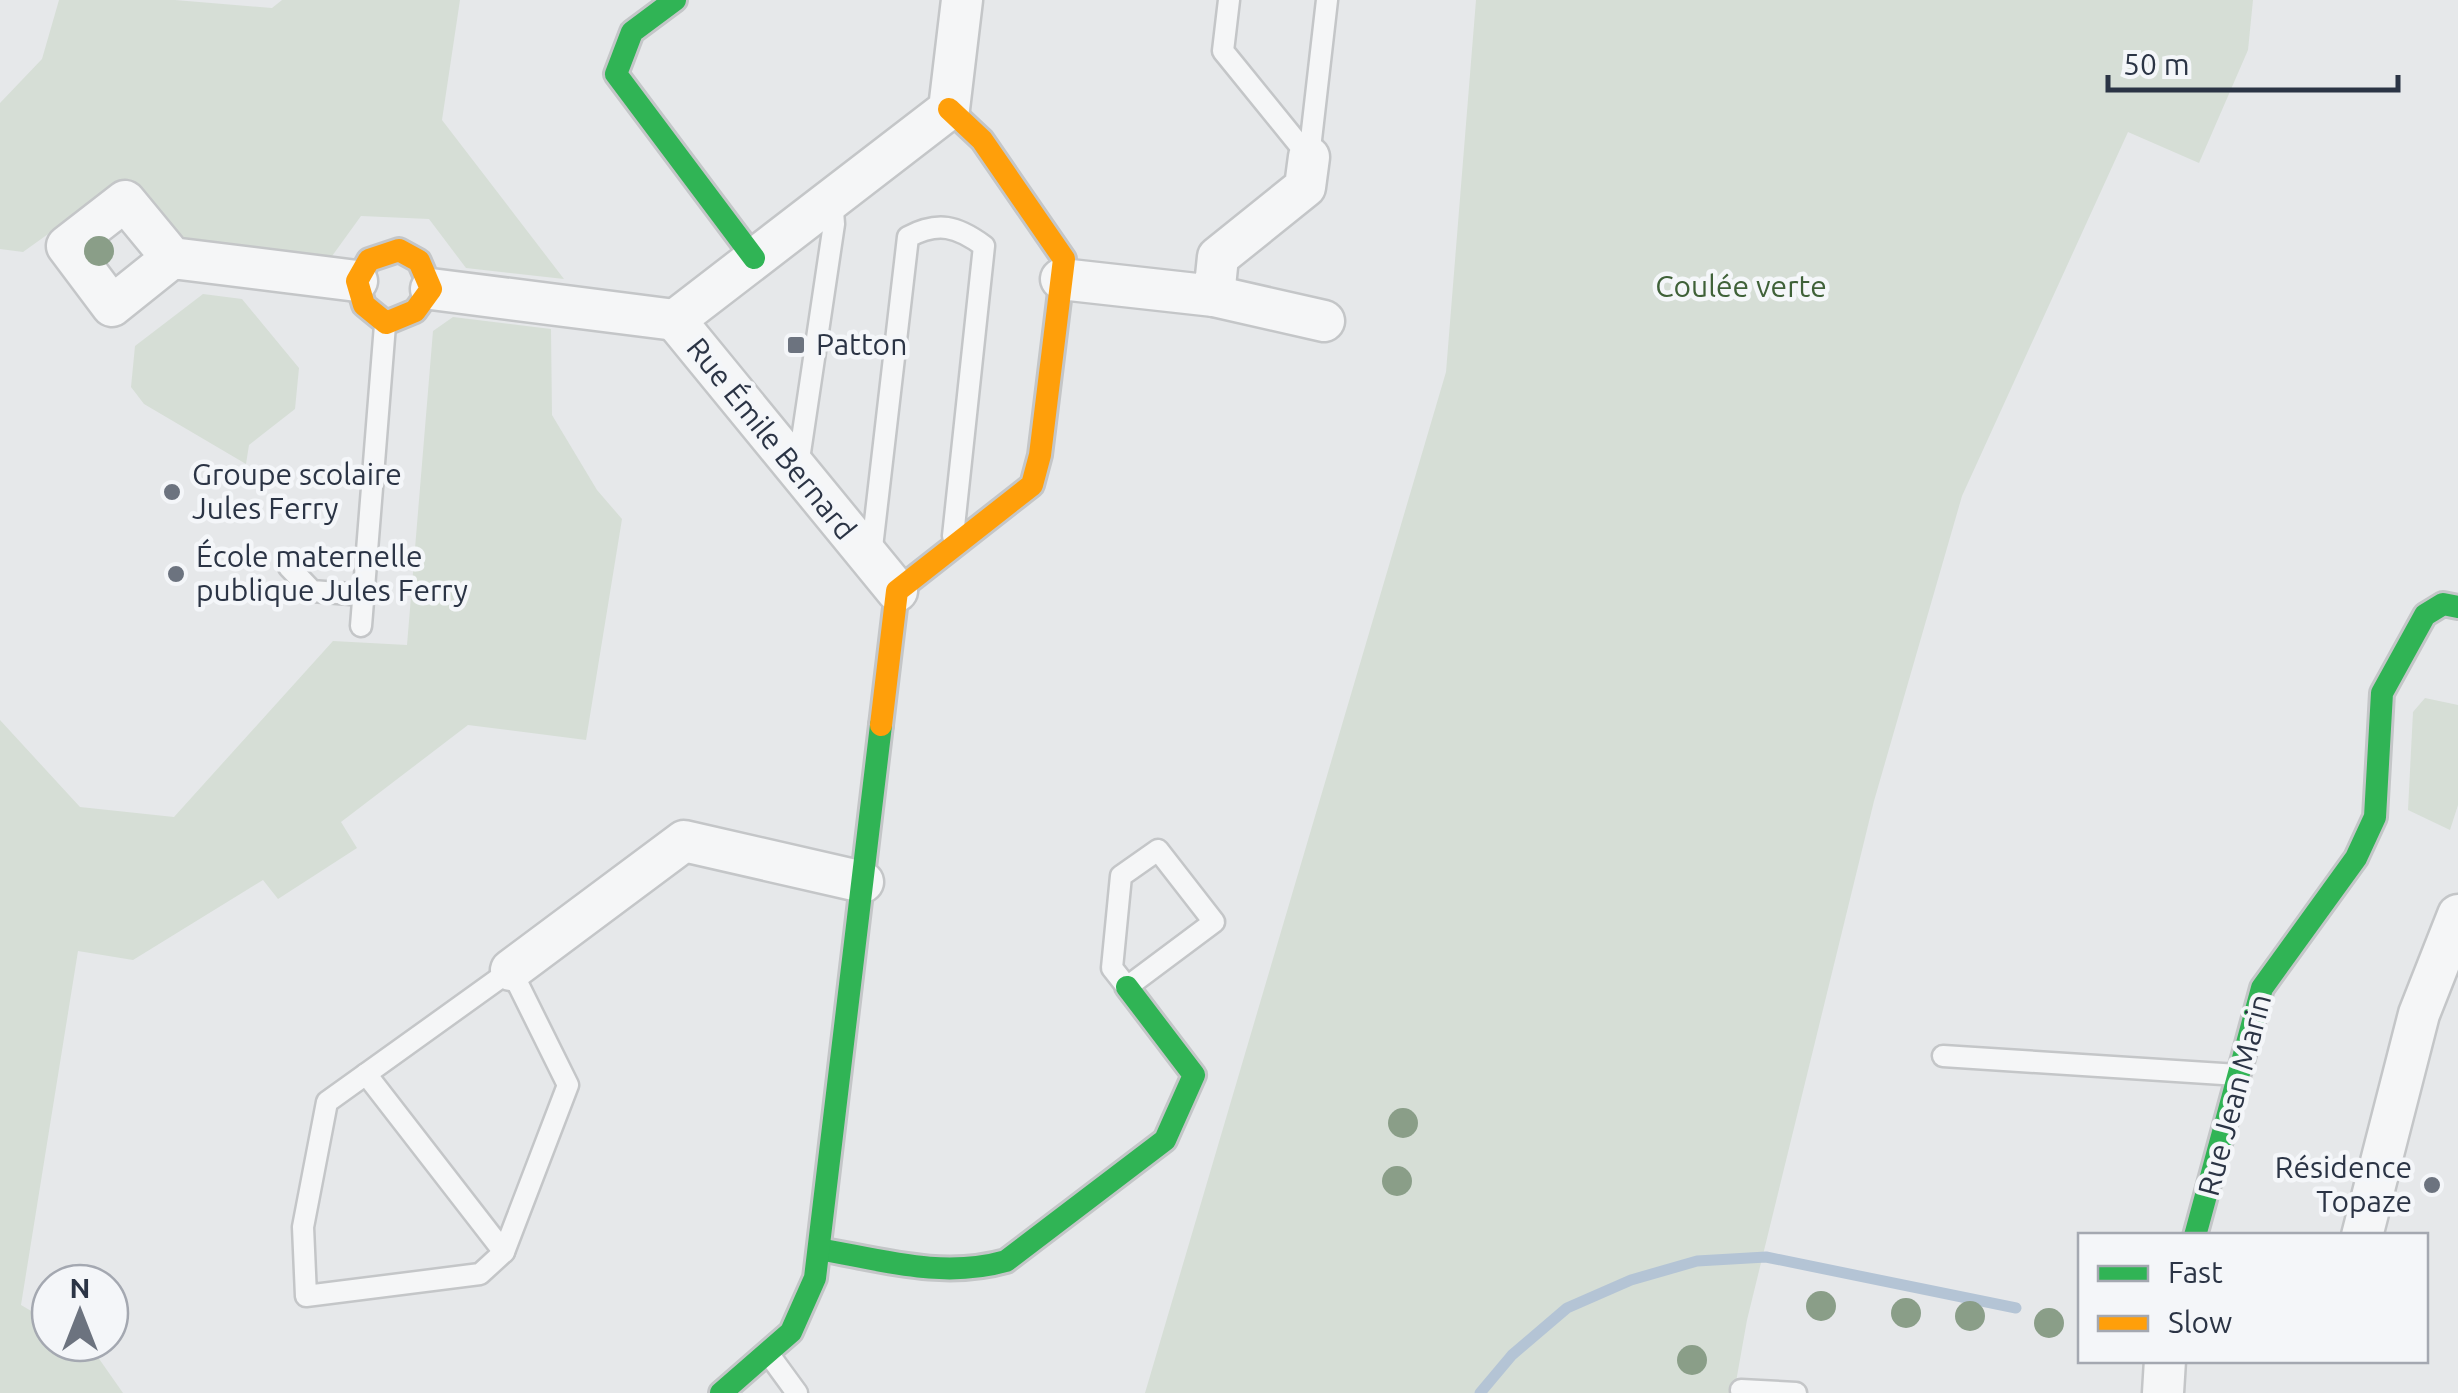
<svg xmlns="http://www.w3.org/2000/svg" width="2458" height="1393" font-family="Ubuntu,sans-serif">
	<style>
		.green { fill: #d6ded6 }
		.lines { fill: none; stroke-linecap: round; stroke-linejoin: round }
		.stream { stroke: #b4c4d5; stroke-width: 11 }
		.lane-casing { stroke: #c4c6c8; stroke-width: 25 }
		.street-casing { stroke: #c4c6c8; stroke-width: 45 }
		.fast-casing { stroke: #c4c6c8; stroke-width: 28 }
		.slow-casing { stroke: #c4c6c8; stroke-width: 28 }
		.lane { stroke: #f5f6f7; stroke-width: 20 }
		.street { stroke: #f5f6f7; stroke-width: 40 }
		.fast { stroke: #30b455; stroke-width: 22 }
		.slow { stroke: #ff9f0a; stroke-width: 22 }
		.tree { fill: #8a9e88 }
		.poi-dot { fill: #6c737f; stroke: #f4f6f9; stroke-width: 4 }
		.labels { text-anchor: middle; stroke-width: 9; stroke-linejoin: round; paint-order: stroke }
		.park-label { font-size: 30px; fill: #3f6138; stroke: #f4f6f9 }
		.poi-label { font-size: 30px; fill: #2b3445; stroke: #f4f6f9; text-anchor: start }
		.street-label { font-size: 30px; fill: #2b3445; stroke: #f4f6f9 }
	</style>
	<rect width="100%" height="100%" fill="#e6e8ea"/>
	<!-- green -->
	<g class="green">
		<path d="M59,0H175L272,8L282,0H460L442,120L564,279L466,268L429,219L361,216L327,263L186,248L141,187L118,184L23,252L0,249V103L42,59Z"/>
		<path d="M1476,0H2253L2248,50L2199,163L2128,132L1962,496L1874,801L1747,1320L1734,1393H1145L1446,372Z"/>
		<path d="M203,294L242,299L299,368L295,409L249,445L246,464L144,404L131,387L135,346Z"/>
		<path d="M453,317L551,329L552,415L597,490L622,519L586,740L468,725L341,822L357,848L278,899L263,880L133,960L78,951L21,1305L50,1322V1343H88L123,1393H0V720L80,807L174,817L333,641L407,645L433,331Z"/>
		<path d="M2425,698L2458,705V805L2450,830L2408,810L2413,712Z"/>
	</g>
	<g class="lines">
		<!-- stream -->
		<path class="stream" d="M1480,1393L1512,1355L1567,1308L1631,1280L1697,1261L1766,1257L2016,1308"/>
		<defs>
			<g id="lane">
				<path d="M1229,0L1223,51L1309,157"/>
				<path d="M1309,157L1327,0"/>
				<path d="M798,466L834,224L832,198"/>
				<path d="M871,556L908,237C938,221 957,226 984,246L953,536"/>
				<path d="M289,567L312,591L363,595"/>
				<path d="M361,626L385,325"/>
				<path d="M1158,850L1214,922L1127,987L1112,968L1121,876Z"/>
				<path d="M511,970L568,1085L504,1252L480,1274L306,1296L303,1227L327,1102Z"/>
				<path d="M1943,1056L2238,1075"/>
				<path d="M366,1074L504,1252"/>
				<path d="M770,1356L797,1393"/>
				<path d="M1741,1390L1796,1393"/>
			</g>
			<g id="street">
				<path d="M172,258L125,201L67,246L112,306L172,258L357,281"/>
				<path d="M1061,279L1214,296L1218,257L1305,187L1309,157"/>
				<path d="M431,289L675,320"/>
				<path d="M1214,296L1324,321"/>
				<path d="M897,591L675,320L949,109L962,0"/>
				<path d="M511,970L684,841L863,882"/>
				<path d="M2362,1236L2419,1014L2458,915"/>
				<path d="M2163,1393L2165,1360"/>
			</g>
			<g id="fast">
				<path d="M675,0L632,32L616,74L754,258"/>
				<path d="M2195,1236L2262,988L2356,858L2375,817L2382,693L2425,615L2443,604L2458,607"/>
				<path d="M819,1249C882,1260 943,1279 1006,1261L1165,1140L1194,1075L1127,987"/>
				<path d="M721,1393L791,1332L815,1278L881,725"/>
			</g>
			<g id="slow">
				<path d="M399,250L419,261L431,289L415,311L386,323L364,305L357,281L369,260Z"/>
				<path d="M881,725L897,591L1032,485L1040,455L1064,259L982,140L949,109"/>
			</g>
		</defs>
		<!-- lane casing -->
		<use href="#lane" class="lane-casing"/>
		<!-- street casing -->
		<use href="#street" class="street-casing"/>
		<!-- fast casing -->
		<use href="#fast" class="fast-casing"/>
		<!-- slow casing -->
		<use href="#slow" class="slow-casing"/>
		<!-- lane -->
		<use href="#lane" class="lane"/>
		<!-- street -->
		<use href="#street" class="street"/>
		<!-- fast -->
		<use href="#fast" class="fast"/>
		<!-- slow -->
		<use href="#slow" class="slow"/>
	</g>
	<!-- trees -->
	<g class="tree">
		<circle cx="99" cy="251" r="15"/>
		<circle cx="1403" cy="1123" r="15"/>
		<circle cx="1397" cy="1181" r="15"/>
		<circle cx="1821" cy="1306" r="15"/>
		<circle cx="1906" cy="1313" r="15"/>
		<circle cx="1970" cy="1316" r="15"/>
		<circle cx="2049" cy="1323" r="15"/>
		<circle cx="1692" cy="1360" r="15"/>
	</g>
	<!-- markers -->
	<g class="poi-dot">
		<rect x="786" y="335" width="20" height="20" rx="5"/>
		<circle cx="172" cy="492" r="10"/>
		<circle cx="176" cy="574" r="10"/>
		<circle cx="2432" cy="1185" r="10"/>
	</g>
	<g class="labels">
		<!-- park labels -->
		<g class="park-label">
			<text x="1741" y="297">Coulée verte</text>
		</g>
		<!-- poi labels -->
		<g class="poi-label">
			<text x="816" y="355">Patton</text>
			<text x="192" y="485">Groupe scolaire<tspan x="192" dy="34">Jules Ferry</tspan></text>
			<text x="196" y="567">École maternelle<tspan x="196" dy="34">publique Jules Ferry</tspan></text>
			<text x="2412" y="1178" text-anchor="end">Résidence<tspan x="2412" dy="34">Topaze</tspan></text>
		</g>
		<!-- street labels -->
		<g class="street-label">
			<text transform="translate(771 439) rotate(51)" y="10">Rue Émile Bernard</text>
			<text transform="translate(2235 1095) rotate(-75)" y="10">Rue Jean Marin</text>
		</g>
	</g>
	<!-- legend -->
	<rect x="2078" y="1233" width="350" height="130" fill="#f4f6f9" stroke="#a4a8b1" stroke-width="2.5"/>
	<rect x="2098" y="1266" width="50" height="15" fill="#30b455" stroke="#a4a8b1" stroke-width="2.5"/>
	<text x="2168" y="1283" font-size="30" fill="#2b3445">Fast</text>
	<rect x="2098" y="1316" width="50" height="15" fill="#ff9f0a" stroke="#a4a8b1" stroke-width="2.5"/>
	<text x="2168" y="1333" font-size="30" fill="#2b3445">Slow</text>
	<!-- north arrow -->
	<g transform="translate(80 1313)"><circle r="48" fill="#f4f6f9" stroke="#a4a8b1" stroke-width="2.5"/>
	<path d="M0-8L18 38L0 25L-18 38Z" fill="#6c737f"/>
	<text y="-15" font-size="28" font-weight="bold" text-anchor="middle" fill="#2b3445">N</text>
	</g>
	<!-- scale -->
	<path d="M2108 75v15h290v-15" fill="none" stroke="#2b3445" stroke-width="5"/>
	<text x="2123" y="75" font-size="30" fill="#2b3445" stroke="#f4f6f9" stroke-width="8" paint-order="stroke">50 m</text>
</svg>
